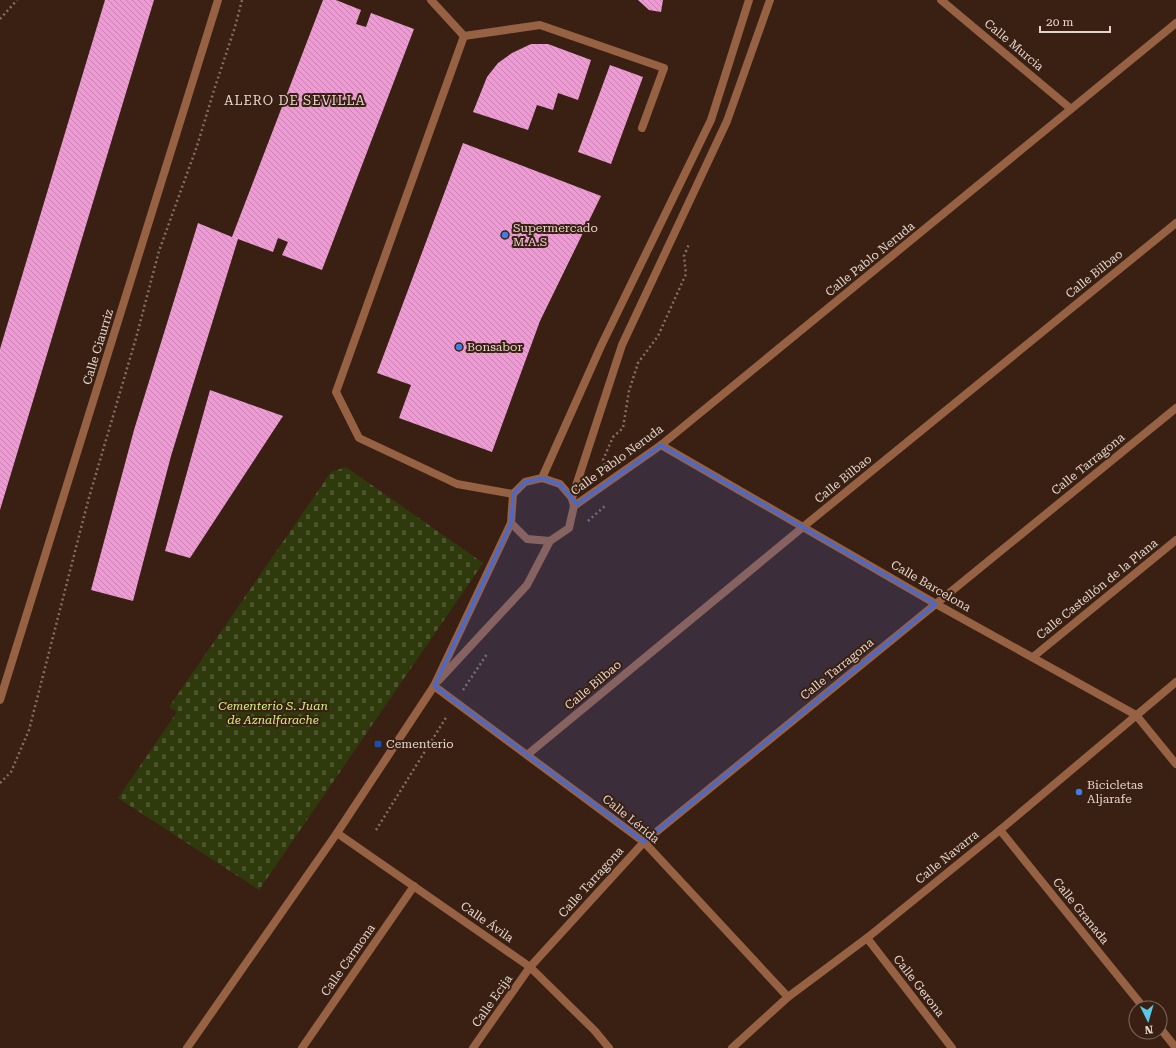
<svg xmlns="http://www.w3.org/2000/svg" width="1176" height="1048" font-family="'Roboto Serif',serif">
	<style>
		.cemetery { fill: url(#cemetery-stones) }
		.building { fill: url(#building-back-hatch) }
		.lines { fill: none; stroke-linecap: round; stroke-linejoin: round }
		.path { stroke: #846e63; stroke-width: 2.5; stroke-dasharray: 2 3; stroke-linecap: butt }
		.minor { stroke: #976143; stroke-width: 8 }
		.tertiary { stroke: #976143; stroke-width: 8 }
		.marked { fill: #4569d5; fill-opacity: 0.2; stroke: #4569d5; stroke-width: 3; stroke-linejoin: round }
		.shop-dot { fill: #3f7fe0; stroke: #392013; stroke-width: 1.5 }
		.transit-dot { fill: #1a4fb4; stroke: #392013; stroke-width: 1.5 }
		.labels { text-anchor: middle; stroke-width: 4; stroke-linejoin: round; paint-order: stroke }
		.street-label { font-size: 12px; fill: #e5d4cb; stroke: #392013 }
		.poi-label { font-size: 12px; fill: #e5d4cb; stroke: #392013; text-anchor: start }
		.park-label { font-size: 12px; font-style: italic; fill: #d1f275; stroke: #392013 }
		.neighbourhood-label { font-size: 13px; letter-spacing: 1px; fill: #e5d4cb; stroke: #392013 }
	</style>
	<defs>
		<pattern id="cemetery-stones" width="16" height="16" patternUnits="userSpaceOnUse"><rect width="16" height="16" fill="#2f3a0c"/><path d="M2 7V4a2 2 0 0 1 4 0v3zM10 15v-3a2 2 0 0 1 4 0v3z" fill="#4d562e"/></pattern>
		<pattern id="building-back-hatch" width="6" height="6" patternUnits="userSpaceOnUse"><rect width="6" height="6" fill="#f09ad5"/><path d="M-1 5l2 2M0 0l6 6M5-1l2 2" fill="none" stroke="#c584af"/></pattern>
	</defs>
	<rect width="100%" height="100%" fill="#392013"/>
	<!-- cemetery -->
	<path class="cemetery" d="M346,467L483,563L259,890L118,798L177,712L169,707L331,472Z"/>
	<!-- building -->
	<g class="building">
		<path d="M105,0H154L0,510V349Z"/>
		<path d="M323,0H336L361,10L356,24L366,27L371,13L414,29L322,270L282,255L288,242L278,238L273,252L238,239L171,456L133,601L91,590L134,430L198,223L232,237Z"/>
		<path d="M638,0H663L661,12L649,10Z"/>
		<path d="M531,44H548L591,60L578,100L558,93L553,110L537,105L528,130L473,112L487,77L498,63L512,53Z"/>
		<path d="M610,65L643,77L611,164L578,152Z"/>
		<path d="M463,143L601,196L540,321L492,452L399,418L411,385L377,373Z"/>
		<path d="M210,390L283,416L190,558L165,551Z"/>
	</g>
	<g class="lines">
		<!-- path -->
		<g class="path">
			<path d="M0,19L17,0"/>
			<path d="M605,465L603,460L613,437L623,428L629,391L638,363L658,336L686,274L684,256L689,244"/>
			<path d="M588,521L606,505"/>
			<path d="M463,690L487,654"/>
			<path d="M0,783L11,772L29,730L88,501L136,338L159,251L197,146L215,87L235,27L242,0"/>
			<path d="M376,830L447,716"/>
		</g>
		<!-- minor -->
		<g class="minor">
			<path d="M431,0L464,36L540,25L664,68L642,128"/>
			<path d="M941,0L1071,109"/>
			<path d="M464,36L336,392L359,438L457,484L513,494"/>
			<path d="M661,445L936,604L1136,715L1176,764"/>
			<path d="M574,506L661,445L1176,23"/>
			<path d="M1033,657L1176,540"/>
			<path d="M434,686L644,842L788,997"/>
			<path d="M0,700L218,0"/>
			<path d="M527,755L803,527L1176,223"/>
			<path d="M1000,830L1144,1008"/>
			<path d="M337,833L530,967L595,1031L609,1048"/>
			<path d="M867,938L952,1048"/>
			<path d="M1160,1028L1176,1048"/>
			<path d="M302,1048L414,886"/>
			<path d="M473,1048L530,967L644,842L1176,408"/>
			<path d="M732,1048L788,997L867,938L1000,830L1176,682"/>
		</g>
		<!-- tertiary -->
		<g class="tertiary">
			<path d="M542,478L601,346L711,120L749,0"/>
			<path d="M572,498L622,345L727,121L770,0"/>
			<path d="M439,680L527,585L550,541L569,528L574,506L572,498L560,484L542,478L525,482L513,494L511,523L527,539L550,541"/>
			<path d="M187,1048L337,833L434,686L511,523"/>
		</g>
	</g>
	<!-- marked area -->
	<path class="marked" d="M661,445L936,604L644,842L434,686L511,523L513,494L525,482L542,478L560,484L577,504Z"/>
	<!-- markers -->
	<g class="shop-dot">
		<circle cx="505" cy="235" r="4"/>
		<circle cx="459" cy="347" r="4"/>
		<circle cx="1079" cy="792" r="4"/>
	</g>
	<rect class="transit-dot" x="374" y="740" width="8" height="8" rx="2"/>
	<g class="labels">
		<!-- street labels -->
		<g class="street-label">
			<text transform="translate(1014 45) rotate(40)" y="4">Calle Murcia</text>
			<text transform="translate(870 259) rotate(-39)" y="4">Calle Pablo Neruda</text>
			<text transform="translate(1094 274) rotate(-39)" y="4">Calle Bilbao</text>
			<text transform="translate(98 347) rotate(-73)" y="4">Calle Ciaurriz</text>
			<text transform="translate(617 460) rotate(-36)" y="4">Calle Pablo Neruda</text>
			<text transform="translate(1088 464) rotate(-39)" y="4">Calle Tarragona</text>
			<text transform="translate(843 479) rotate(-39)" y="4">Calle Bilbao</text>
			<text transform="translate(931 586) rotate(30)" y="4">Calle Barcelona</text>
			<text transform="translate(1097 589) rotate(-39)" y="4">Calle Castellón de la Plana</text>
			<text transform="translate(837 669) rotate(-39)" y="4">Calle Tarragona</text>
			<text transform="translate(593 685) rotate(-40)" y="4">Calle Bilbao</text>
			<text transform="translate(631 819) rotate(39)" y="4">Calle Lérida</text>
			<text transform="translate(947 857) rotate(-39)" y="4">Calle Navarra</text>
			<text transform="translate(591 882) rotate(-48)" y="4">Calle Tarragona</text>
			<text transform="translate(1081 911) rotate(51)" y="4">Calle Granada</text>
			<text transform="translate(487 922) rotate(35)" y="4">Calle Ávila</text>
			<text transform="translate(348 960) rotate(-55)" y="4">Calle Carmona</text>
			<text transform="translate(919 986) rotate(52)" y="4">Calle Gerona</text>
			<text transform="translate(492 1001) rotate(-55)" y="4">Calle Ecija</text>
		</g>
		<!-- poi labels -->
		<g class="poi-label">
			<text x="513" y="232">Supermercado<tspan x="513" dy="14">M.A.S</tspan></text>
			<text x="467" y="351">Bonsabor</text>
			<text x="386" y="748">Cementerio</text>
			<text x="1087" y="789">Bicicletas<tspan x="1087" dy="14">Aljarafe</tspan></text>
		</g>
		<!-- park labels -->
		<g class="park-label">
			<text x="273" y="710">Cementerio S. Juan<tspan x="273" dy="14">de Aznalfarache</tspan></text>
		</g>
		<!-- neighbourhood labels -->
		<g class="neighbourhood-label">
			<text x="295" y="105">ALERO DE SEVILLA</text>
		</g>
	</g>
	<!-- north arrow -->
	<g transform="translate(1148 1020) rotate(175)"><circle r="19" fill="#392013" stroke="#7e685d"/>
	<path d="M0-3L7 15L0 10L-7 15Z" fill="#5ac8e5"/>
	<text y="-6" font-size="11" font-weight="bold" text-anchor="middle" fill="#e5d4cb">N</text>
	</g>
	<!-- scale -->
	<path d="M1040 26v6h70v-6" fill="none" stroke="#e5d4cb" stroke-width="2"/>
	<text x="1046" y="26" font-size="12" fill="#e5d4cb" stroke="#392013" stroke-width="3" paint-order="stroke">20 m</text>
</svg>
